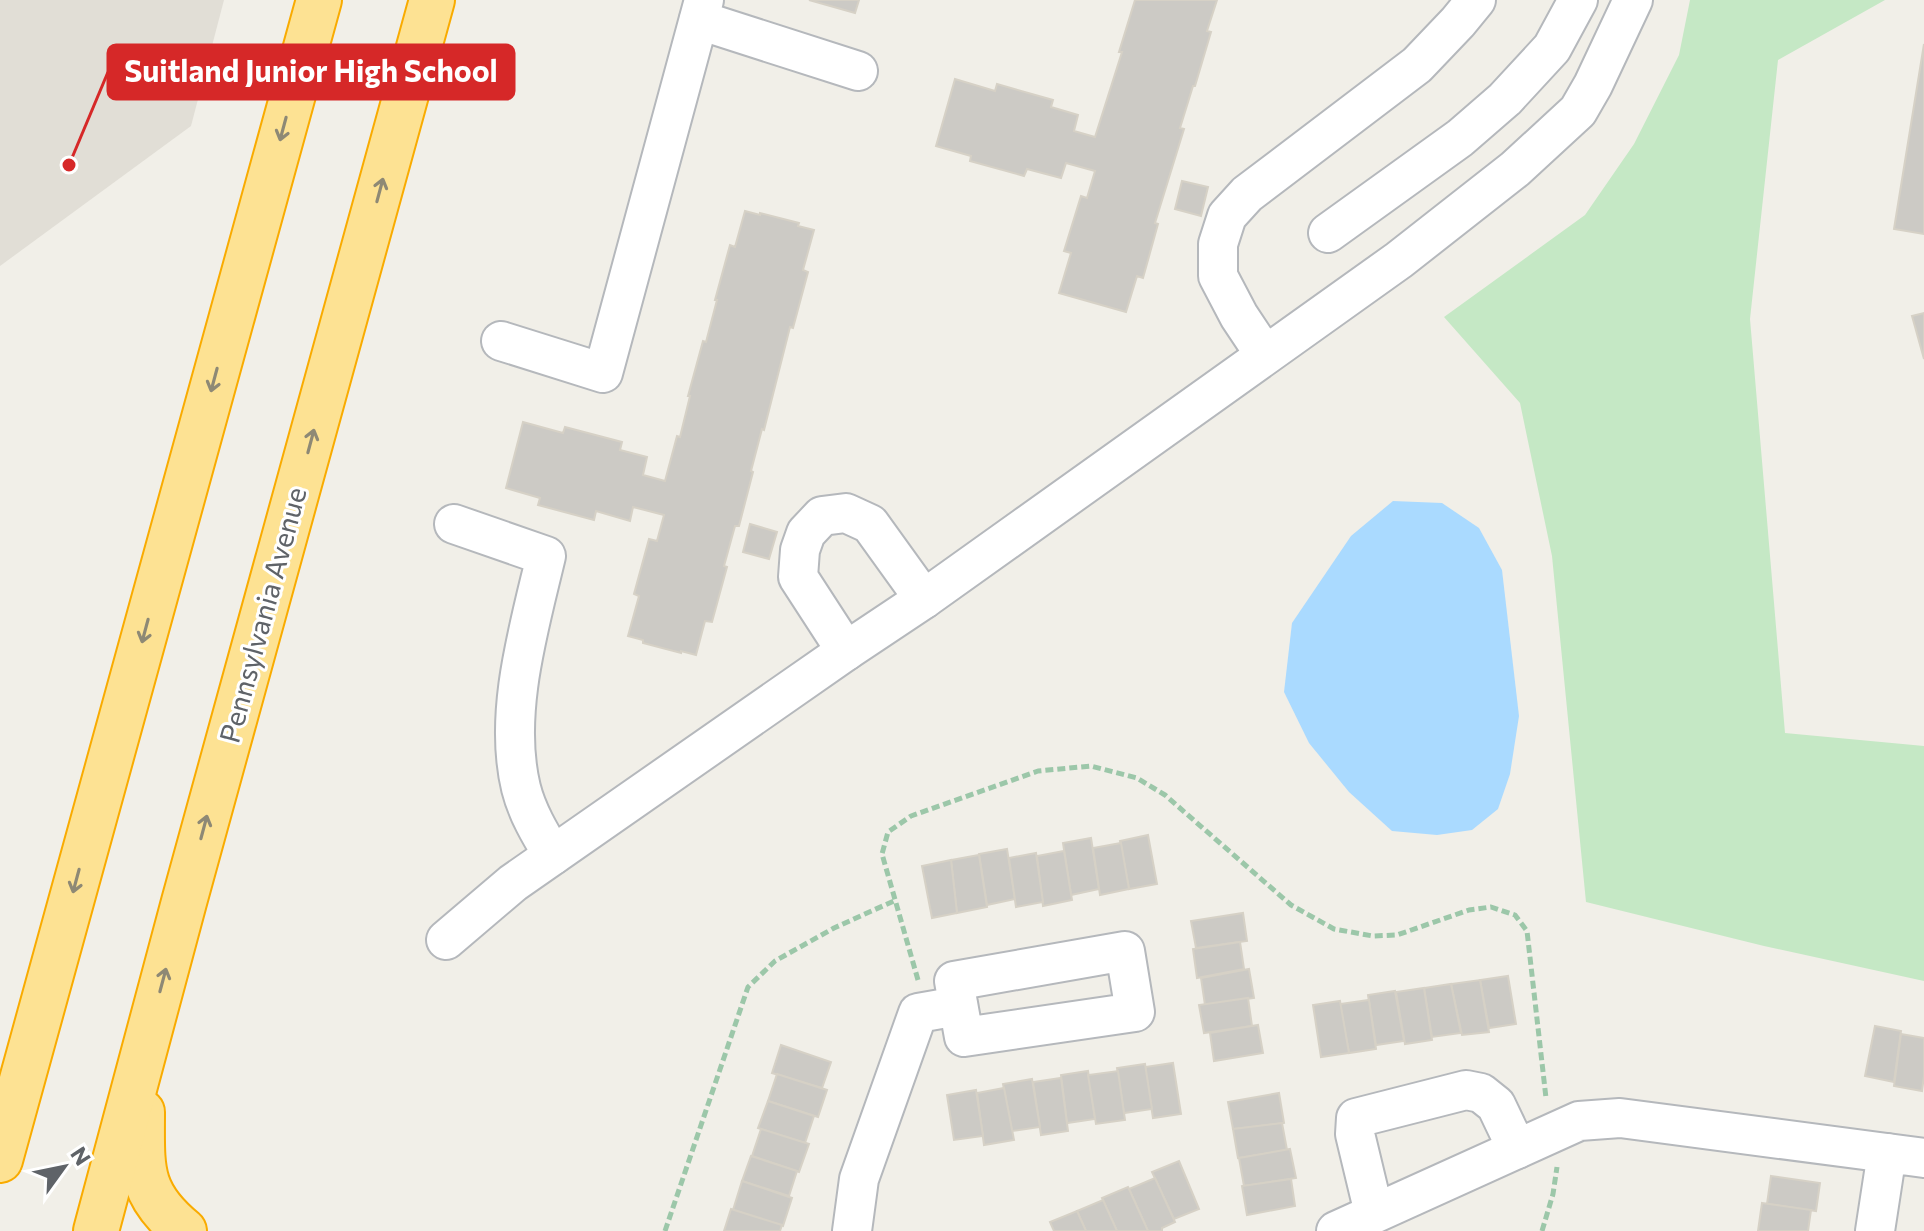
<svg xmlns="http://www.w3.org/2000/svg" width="1924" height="1231" font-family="Commissioner,sans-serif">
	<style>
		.education { fill: #e1ded6 }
		.green { fill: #c5e8c5 }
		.water { fill: #aadaff }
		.building { fill: #cccac5; stroke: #d6d1c6; stroke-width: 2 }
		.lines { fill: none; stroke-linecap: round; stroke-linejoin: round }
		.minor-casing { stroke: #b5b8bc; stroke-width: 42 }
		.highway-casing { stroke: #f9ab00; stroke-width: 48 }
		.path { stroke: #9cc7a9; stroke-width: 5; stroke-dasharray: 8 4; stroke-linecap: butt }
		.minor { stroke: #fff; stroke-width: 38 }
		.highway { stroke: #fde293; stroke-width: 44 }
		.oneway { stroke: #8e8975 }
		.labels { text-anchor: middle; stroke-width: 6; stroke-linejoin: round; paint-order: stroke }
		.street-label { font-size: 28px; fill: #5f6368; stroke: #fff }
		.leader { fill: none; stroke: #d62828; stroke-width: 3 }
		.callout-dot { fill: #d62828; stroke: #fff; stroke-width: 3 }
		.callout { fill: #d62828; stroke: #d62828; stroke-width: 3 }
		.callout-label { font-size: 30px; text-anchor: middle; font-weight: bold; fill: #fff }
	</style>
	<rect width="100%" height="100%" fill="#f1efe8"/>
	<!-- education -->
	<path class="education" d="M0,0H224L191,126L0,266Z"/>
	<!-- green -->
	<path class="green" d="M1690,0H1885L1778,60L1750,319L1785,733L1924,746V981L1764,946L1586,902L1552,556L1520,403L1444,317L1585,215L1634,144L1679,55Z"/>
	<!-- water -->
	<path class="water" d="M1393,501L1442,503L1479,528L1502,570L1519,716L1510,774L1498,809L1472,830L1437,835L1392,831L1349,792L1309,743L1284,692L1292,623L1351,536Z"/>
	<!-- building -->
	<g class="building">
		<path d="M809,0H859L855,13Z"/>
		<path d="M1135,0H1217L1207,31L1211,32L1195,86H1193L1180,128L1184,129L1155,223L1158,224L1143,278L1137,276L1126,312L1059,293L1071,253L1064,251L1081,196L1087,198L1095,171L1066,163L1061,178L1027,169L1024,176L970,161L971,156L936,146L955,79L995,91L997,84L1053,100L1051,107L1078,115L1074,131L1095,137L1122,52H1119Z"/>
		<path d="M1924,44V234L1894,229Z"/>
		<path d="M1182,181L1208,187L1201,216L1175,209Z"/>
		<path d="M745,211L760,215V213L799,223L798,226L814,230L803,270L808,272L793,328L790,327L764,430L762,429L751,471L753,472L739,526H735L724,566L727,567L712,622L705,621L696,655L681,651V653L643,643V640L628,636L639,596L634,594L649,539L657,541L664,515L633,507L630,521L596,511L594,520L538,505L540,498L506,488L523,422L563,433L565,427L622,442L620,450L647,457L643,475L665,481L677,436L680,437L690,396H688L703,341L706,342L717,300H715L730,245L735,247Z"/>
		<path d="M1924,313V359L1912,316Z"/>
		<path d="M750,524L777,532L769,559L743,552Z"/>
		<path d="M1148,835L1157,884L1129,889L1120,841Z"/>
		<path d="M1091,838L1099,889L1071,895L1063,843Z"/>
		<path d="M1121,843L1129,889L1100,895L1093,848Z"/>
		<path d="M1007,849L1015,899L987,905L979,854Z"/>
		<path d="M1064,851L1072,900L1043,906L1037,856Z"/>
		<path d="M1036,853L1043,902L1016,907L1009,858Z"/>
		<path d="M979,855L987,907L957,913L951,860Z"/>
		<path d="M951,860L957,913L932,918L922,866Z"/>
		<path d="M1243,913L1247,941L1196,948L1191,921Z"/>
		<path d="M1240,942L1244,969L1197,978L1193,949Z"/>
		<path d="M1249,969L1254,998L1205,1005L1201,978Z"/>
		<path d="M1508,976L1516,1024L1489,1028L1480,980Z"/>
		<path d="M1480,980L1489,1032L1462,1035L1451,984Z"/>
		<path d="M1451,984L1461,1033L1432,1037L1424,988Z"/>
		<path d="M1424,988L1432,1040L1405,1044L1396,992Z"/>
		<path d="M1395,991L1404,1041L1376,1045L1368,995Z"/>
		<path d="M1248,998L1252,1026L1204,1033L1199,1005Z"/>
		<path d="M1369,1000L1376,1049L1349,1053L1340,1004Z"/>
		<path d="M1340,1001L1349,1053L1321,1057L1313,1005Z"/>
		<path d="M1258,1025L1263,1053L1214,1061L1210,1033Z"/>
		<path d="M1875,1026L1901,1031L1894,1082L1865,1076Z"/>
		<path d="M1901,1034L1924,1038V1076L1922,1091L1894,1086Z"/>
		<path d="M781,1045L831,1062L822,1088L772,1073Z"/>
		<path d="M1173,1063L1181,1114L1153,1118L1145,1067Z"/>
		<path d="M1145,1064L1152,1109L1124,1113L1117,1068Z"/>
		<path d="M1088,1071L1095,1119L1067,1123L1061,1075Z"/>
		<path d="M1118,1071L1125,1120L1096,1124L1088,1075Z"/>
		<path d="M777,1074L827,1090L818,1117L768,1101Z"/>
		<path d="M1061,1078L1068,1131L1041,1135L1033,1082Z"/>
		<path d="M1032,1079L1040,1127L1012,1131L1003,1084Z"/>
		<path d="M1004,1088L1014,1140L984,1145L977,1093Z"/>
		<path d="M976,1090L983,1136L954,1140L947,1095Z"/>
		<path d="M1279,1093L1284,1123L1233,1129L1228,1102Z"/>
		<path d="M768,1101L814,1116L805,1143L758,1128Z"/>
		<path d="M1282,1123L1287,1150L1238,1158L1233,1129Z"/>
		<path d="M761,1129L809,1144L799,1172L752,1156Z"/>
		<path d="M1290,1149L1296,1178L1244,1186L1239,1158Z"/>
		<path d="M751,1156L797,1171L789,1196L742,1181Z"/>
		<path d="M1179,1161L1199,1209L1174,1219L1152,1172Z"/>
		<path d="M1771,1176L1820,1183L1816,1211L1767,1204Z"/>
		<path d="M1155,1178L1175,1222L1162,1228V1231H1148L1129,1189Z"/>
		<path d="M1291,1179L1295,1206L1247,1215L1242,1186Z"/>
		<path d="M742,1181L792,1198L783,1226L733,1210Z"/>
		<path d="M1128,1187L1129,1189L1148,1231H1117L1103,1200L1102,1198Z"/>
		<path d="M1103,1200L1117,1231H1086L1077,1211Z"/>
		<path d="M1762,1203L1811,1210L1808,1231H1758Z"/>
		<path d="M731,1209L782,1225L780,1231H724Z"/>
		<path d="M1077,1211L1086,1231H1054L1050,1222Z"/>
	</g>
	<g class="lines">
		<defs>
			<g id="minor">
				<path d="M699,20L858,71"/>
				<path d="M1328,233L1460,138L1505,99L1552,48L1578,0"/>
				<path d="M501,341L603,373L704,0"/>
				<path d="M1265,355L1239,316L1218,276V244L1227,216L1247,194L1417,65L1458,22L1476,0"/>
				<path d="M454,524L546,556C529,628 503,714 521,788C527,812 540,834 553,855"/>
				<path d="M846,651L798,577L800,550L806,533L822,516L846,513L870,524L924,599"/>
				<path d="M446,940L513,883L846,651L924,599L1399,260L1515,169L1578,111L1593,85L1633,0"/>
				<path d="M1125,951L1135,1012L964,1037L954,981Z"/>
				<path d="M1374,1213L1355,1134L1356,1118L1466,1090L1481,1093L1496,1105L1517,1149"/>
				<path d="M852,1231L859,1179L918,1013L958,1006"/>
				<path d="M1336,1231L1579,1121L1620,1118L1887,1153"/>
				<path d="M1875,1231L1887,1153L1924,1158"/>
			</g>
			<g id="highway">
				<path d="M142,1112C142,1168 138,1193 184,1231"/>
				<path d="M0,1160L319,0"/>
				<path d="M96,1231L184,902L432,0"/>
			</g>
		</defs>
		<!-- minor casing -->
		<use href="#minor" class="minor-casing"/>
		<!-- highway casing -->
		<use href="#highway" class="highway-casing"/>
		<!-- path -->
		<g class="path">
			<path d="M918,980L882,854L888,832L911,816L1038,771L1091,766L1137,778L1165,795L1291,905L1334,929L1373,936L1397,935L1469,910L1491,907L1515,915L1527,931L1546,1098"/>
			<path d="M665,1231L748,987L775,961L834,928L896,900"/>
			<path d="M1542,1231L1553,1194L1557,1167"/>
		</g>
		<!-- minor -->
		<use href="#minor" class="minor"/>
		<!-- highway -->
		<use href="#highway" class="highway"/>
	</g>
	<!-- one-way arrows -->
	<defs><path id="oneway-shaft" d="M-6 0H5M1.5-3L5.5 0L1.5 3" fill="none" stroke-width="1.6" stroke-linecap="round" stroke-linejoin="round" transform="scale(2)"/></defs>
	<g class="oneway">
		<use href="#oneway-shaft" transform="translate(283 129) rotate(105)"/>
		<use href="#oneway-shaft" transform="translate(380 190) rotate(-75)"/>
		<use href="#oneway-shaft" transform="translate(214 380) rotate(105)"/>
		<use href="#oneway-shaft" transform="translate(311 441) rotate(-75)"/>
		<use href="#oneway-shaft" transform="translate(145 631) rotate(105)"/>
		<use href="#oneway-shaft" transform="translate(204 827) rotate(-75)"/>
		<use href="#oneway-shaft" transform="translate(76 881) rotate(105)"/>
		<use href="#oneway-shaft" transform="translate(163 980) rotate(-75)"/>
	</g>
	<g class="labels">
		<!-- street labels -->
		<g class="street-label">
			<text transform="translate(263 615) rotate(-75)" y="10">Pennsylvania Avenue</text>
		</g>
	</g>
	<!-- callouts -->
	<path class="leader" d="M69 165L108 72"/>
	<circle class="callout-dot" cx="69" cy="165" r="8"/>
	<rect class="callout" x="108" y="45" width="406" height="54" rx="8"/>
	<g class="callout-label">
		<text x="311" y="82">Suitland Junior High School</text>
	</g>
	<!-- north arrow -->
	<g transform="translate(64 1167) rotate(57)" stroke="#ffffff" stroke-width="6" paint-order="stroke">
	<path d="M0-6L14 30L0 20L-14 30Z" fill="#5f6368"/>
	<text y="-12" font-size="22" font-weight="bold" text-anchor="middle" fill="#5f6368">N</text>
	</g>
</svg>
